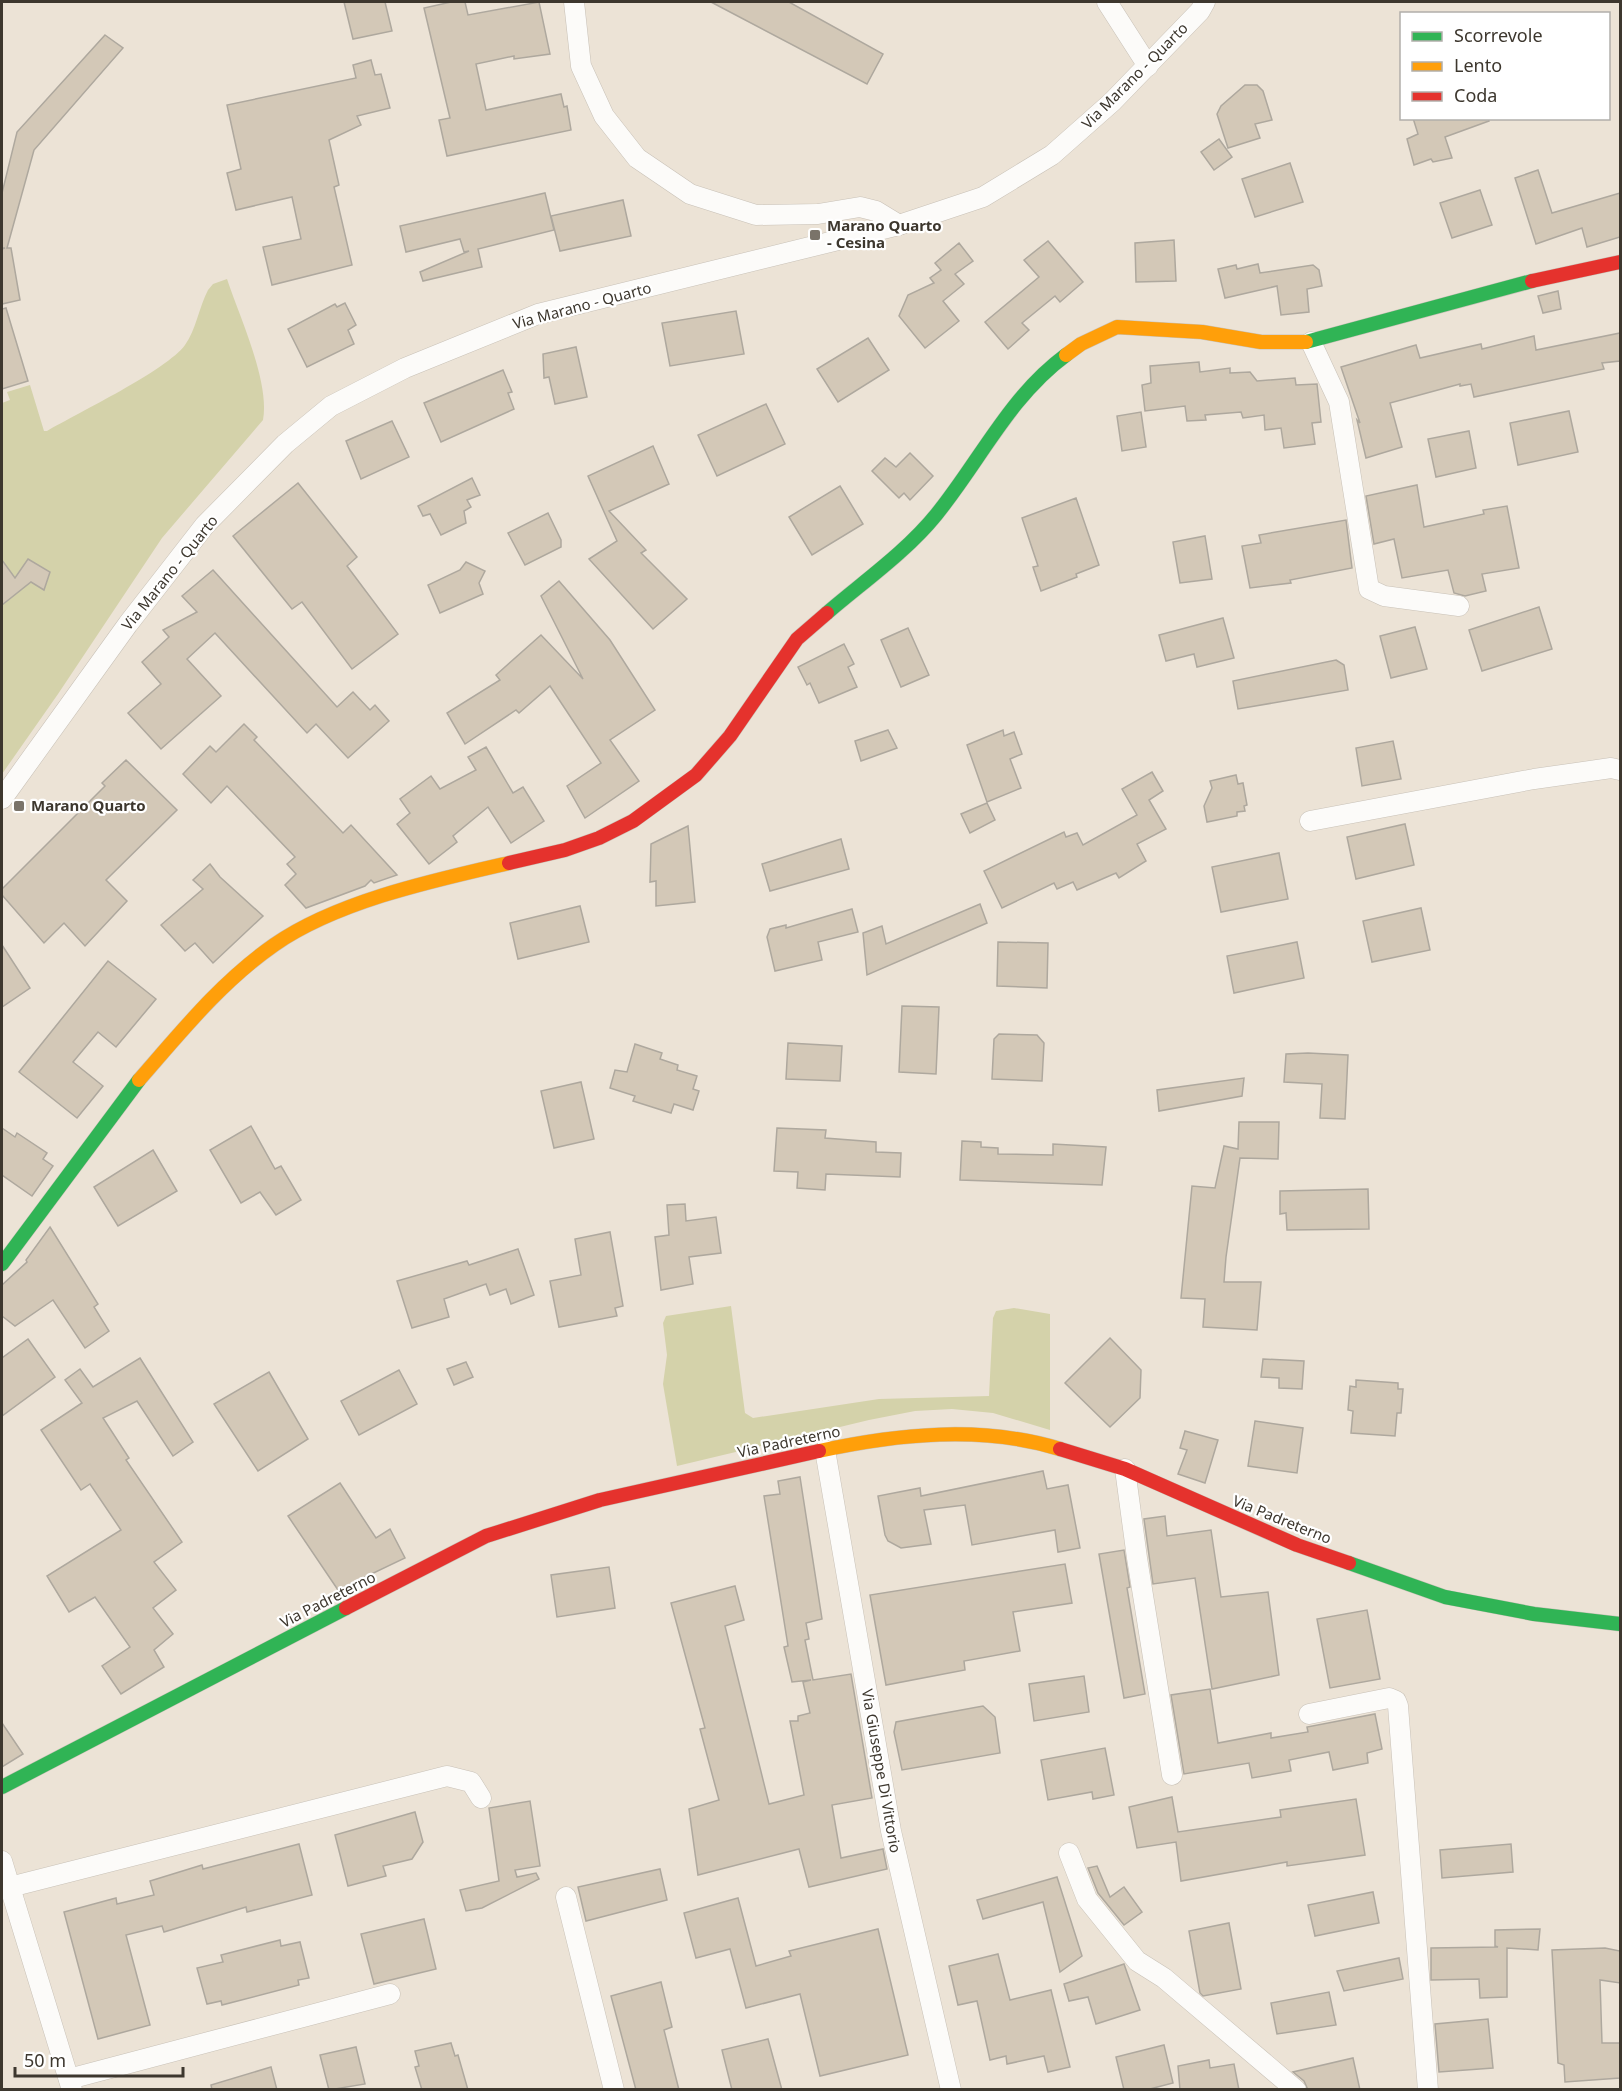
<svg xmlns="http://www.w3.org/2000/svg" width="1622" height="2091" font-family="'Noto Sans',sans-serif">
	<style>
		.green { fill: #d4d2aa }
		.building { fill: #d3c8b7; stroke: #aea89e; stroke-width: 1.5 }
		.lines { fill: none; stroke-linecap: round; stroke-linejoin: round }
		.street-casing { stroke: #c8c1b7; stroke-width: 21 }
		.fast-casing { stroke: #c8c1b7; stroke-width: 15 }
		.slow-casing { stroke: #c8c1b7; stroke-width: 15 }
		.jam-casing { stroke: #c8c1b7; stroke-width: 15 }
		.street { stroke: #fcfbf9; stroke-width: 20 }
		.fast { stroke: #30b455; stroke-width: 14 }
		.slow { stroke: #ff9f0a; stroke-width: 14 }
		.jam { stroke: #e5322d; stroke-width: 14 }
		.poi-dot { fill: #7a7369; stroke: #fff; stroke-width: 2 }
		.labels { text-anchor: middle; stroke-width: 4.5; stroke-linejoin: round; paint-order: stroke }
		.street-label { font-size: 15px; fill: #3d372e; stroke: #fff }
		.poi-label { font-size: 15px; font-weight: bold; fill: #3d372e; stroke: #fff; text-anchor: start }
	</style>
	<rect width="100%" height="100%" fill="#ece3d6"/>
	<!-- green -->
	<g class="green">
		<path d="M227,279C240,318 270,382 263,420L162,538L58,694L2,774V403L10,400L7,392L30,385L44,431H47C78,413 167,370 185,345C196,330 199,307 208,290L213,284Z"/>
		<path d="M731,1306L745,1413L753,1418L879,1399L989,1396L993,1318L996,1311L1014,1308L1050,1314V1430L993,1413L952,1409L915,1411L869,1420L677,1466L663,1384L667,1355L663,1323L666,1316Z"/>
	</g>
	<!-- building -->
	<g class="building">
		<path d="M344,2H385L392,31L353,39Z"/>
		<path d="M451,2H465L468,15L539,2L550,54L514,59V56L476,64L486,110L561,94L564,107L567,106L571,130L447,156L439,120L450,118L424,8Z"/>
		<path d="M711,2H789L883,54L867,84Z"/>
		<path d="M105,35L123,48L34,150L7,248H11L20,300L2,304V249L5,248H2V193L17,132Z"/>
		<path d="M371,60L375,75L381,74L390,108L357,116L361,125L329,140L339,185L334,187L352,265L272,285L263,247L301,239L292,197L236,210L227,173L241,169L227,105L356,78L353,65Z"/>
		<path d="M1245,85H1257L1263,91L1272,120L1255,124L1260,138L1228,148L1217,114L1221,106Z"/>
		<path d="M1413,118H1488L1489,121L1445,137L1452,158L1433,162L1431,159L1414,165L1407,139L1418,134Z"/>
		<path d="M1219,139L1232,157L1214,170L1201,152Z"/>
		<path d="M1290,163L1303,202L1255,217L1242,179Z"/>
		<path d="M1538,170L1552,213L1620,193V237L1587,247L1582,228L1536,244L1515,178Z"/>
		<path d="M1480,190L1492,225L1452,238L1440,203Z"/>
		<path d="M545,193L554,230L478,249L482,267L423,281L420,272L469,251L464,252L460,239L406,252L400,226Z"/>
		<path d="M623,200L631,236L560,251L551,216Z"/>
		<path d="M1174,240L1176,281L1136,282L1135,243Z"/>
		<path d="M1048,241L1083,282L1060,302L1055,296L1022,323L1029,330L1008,349L985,322L1039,277L1024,260Z"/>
		<path d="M959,243L973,261L955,274L964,284L943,301L959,321L925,348L899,316L908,295L934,283L930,278L941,270L935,263Z"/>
		<path d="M1258,264L1260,273L1313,265L1319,270L1322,286L1307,289L1309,312L1281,315L1277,286L1225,298L1218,269L1236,265L1237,269Z"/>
		<path d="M1558,291L1561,309L1543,313L1538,296Z"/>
		<path d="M345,303L356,325L348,330L354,344L307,367L288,329L335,304L337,307Z"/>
		<path d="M6,308L28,381L2,389V309Z"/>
		<path d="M736,311L744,354L670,366L662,323Z"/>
		<path d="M1620,333V361L1602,363L1604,369L1474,397L1471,384L1460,386V384L1390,403L1402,447L1366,458L1357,420L1360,423L1341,367L1416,345L1420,358L1481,344L1482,349L1534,336L1536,350Z"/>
		<path d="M868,338L889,370L838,402L817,369Z"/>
		<path d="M576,347L587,397L555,404L549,377L544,378L543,354Z"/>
		<path d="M1199,362L1200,372L1230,368V373L1250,372L1257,381L1295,378L1296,385L1317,384L1321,422L1312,423L1315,444L1284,448L1281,428L1265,430L1264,415L1243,418L1241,412L1205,415L1206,420L1187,421L1185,406L1145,411L1142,385L1151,383L1150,366Z"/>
		<path d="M503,370L512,392L508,393L514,409L441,442L424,403Z"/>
		<path d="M766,404L785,444L717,476L698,435Z"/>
		<path d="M1569,411L1578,452L1518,465L1510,423Z"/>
		<path d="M1141,412L1146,447L1122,451L1117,416Z"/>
		<path d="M392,421L409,457L361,479L346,441Z"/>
		<path d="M1469,431L1476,468L1436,477L1428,439Z"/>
		<path d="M653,446L669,484L609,511L646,550L641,553L687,599L653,629L589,559L617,541L588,476Z"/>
		<path d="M910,453L933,476L910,500L904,493L899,498L872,471L885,458L896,467Z"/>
		<path d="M472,478L480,495L467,500L471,507L464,511L466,523L441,535L430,514L423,516L418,506Z"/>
		<path d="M298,483L357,557L347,566L398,634L352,669L302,602L292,609L233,536Z"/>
		<path d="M1417,485L1424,527L1484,514L1483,510L1507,506L1519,568L1482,574L1486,591L1465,596L1454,593L1448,570L1402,578L1394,539L1374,544L1366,496Z"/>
		<path d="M840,486L863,524L812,555L789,517Z"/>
		<path d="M1076,498L1099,565L1076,574L1077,577L1041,591L1033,567L1038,566L1022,518Z"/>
		<path d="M548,513L561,540V547L525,565L508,533Z"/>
		<path d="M1346,520L1352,568L1290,580L1291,583L1250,588L1242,546L1261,543L1259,535Z"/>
		<path d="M1205,536L1212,579L1180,583L1173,542Z"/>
		<path d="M28,559L50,572L44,590L31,582L2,605V560L15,578Z"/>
		<path d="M466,562L485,571L479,583L483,594L440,613L428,585L460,570Z"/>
		<path d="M213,570L337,707L353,692L370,710L375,705L389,721L348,758L316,724L307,733L215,633L187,659L221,696L161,749L128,713L161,684L142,662L169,637L163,630L197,612L182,596Z"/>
		<path d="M559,581L610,640L655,710L610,740L639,781L585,818L567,786L601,763L550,686L519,713L516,710L465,744L447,713L500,680L496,675L541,635L583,679L541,596Z"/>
		<path d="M1539,607L1552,649L1482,671L1469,630Z"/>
		<path d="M1223,618L1234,658L1197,667L1194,654L1166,661L1159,635Z"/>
		<path d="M1415,627L1427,669L1391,678L1380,636Z"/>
		<path d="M908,628L929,675L901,687L881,640Z"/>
		<path d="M844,644L854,664L848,667L857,687L819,703L810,683L807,685L798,667Z"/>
		<path d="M1336,660L1344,665L1348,690L1238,709L1233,681Z"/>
		<path d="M244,724L257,737L254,740L343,833L351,825L397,875L374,883L371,880L365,886L306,908L285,885L296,874L287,864L295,857L227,786L211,803L183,774L210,746L216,752Z"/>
		<path d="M888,730L897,748L861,761L855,741Z"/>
		<path d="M1003,730L1004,736L1014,732L1022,754L1010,759L1021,788L987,802L967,745Z"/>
		<path d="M1393,741L1401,779L1362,786L1356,748Z"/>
		<path d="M486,747L513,793L523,787L544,821L511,843L488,807L453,836L457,842L429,864L397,824L410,813L400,799L431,776L440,789L476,770L468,757Z"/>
		<path d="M126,760L177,810L106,880L127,901L85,946L64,923L44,943L2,895V889L105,786L102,783Z"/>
		<path d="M1152,772L1163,791L1149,800L1166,829L1137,844L1146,861L1119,878L1116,873L1077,890L1073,882L1057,889L1054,883L1002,908L984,871L1064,832L1066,837L1077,833L1083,845L1137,815L1122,789Z"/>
		<path d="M1236,775L1238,784L1243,783L1247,805L1244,806L1245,811L1237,812V816L1207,822L1204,806L1212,788L1210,781Z"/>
		<path d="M987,803L995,820L970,833L961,814Z"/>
		<path d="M1405,824L1414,865L1356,879L1347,837Z"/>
		<path d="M688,826L695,902L656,906V881L650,882L651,844Z"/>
		<path d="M841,839L849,869L770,891L762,864Z"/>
		<path d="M1279,853L1288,899L1221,912L1212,867Z"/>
		<path d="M210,864L220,877L263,916L213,963L195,943L185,951L161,925L203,889L193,880Z"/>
		<path d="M980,904L987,923L867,975L863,933L882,926L886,944Z"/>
		<path d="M580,906L589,942L518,959L510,923Z"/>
		<path d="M1421,908L1430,950L1372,962L1363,921Z"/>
		<path d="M852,909L858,932L818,942L822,960L775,971L767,937L770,929L786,925V928Z"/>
		<path d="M998,942L1048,943L1047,988L997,986Z"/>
		<path d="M1297,942L1304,978L1234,993L1227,956Z"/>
		<path d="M2,945L30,988L2,1007Z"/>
		<path d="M108,961L156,999L116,1047L98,1032L73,1062L103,1086L77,1118L19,1072Z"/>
		<path d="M902,1006L939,1007L936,1074L899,1072Z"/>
		<path d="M999,1034L1037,1035L1044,1043L1042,1081L992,1079L994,1039Z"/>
		<path d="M788,1043L842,1046L840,1081L786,1079Z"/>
		<path d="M635,1044L662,1053L660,1059L678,1065L677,1070L697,1076L693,1089L699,1091L693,1110L674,1104L671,1113L633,1101L635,1096L610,1088L615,1070L627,1072Z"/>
		<path d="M1308,1053L1348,1055L1345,1119L1320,1118L1322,1084L1284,1082L1286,1054Z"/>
		<path d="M1244,1078L1242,1096L1159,1111L1157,1090Z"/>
		<path d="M581,1082L594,1139L554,1148L541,1091Z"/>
		<path d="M1239,1122H1279L1278,1159L1240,1158L1226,1257L1224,1282H1261L1257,1330L1203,1327L1205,1299L1181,1298L1192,1186L1215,1188L1224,1146L1238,1149Z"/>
		<path d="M251,1126L275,1169L281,1166L301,1200L276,1215L260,1192L241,1203L210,1150Z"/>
		<path d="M2,1128L15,1137L17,1133L47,1153L43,1159L53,1166L32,1196L2,1175Z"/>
		<path d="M777,1128L826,1130L825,1138L876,1142V1152L901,1153L900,1177L826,1174L825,1190L797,1188L798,1172L774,1171Z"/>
		<path d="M962,1141L981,1142V1147L998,1148V1154L1053,1155V1144L1106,1147L1102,1185L960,1180Z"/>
		<path d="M153,1150L177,1191L118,1226L94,1187Z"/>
		<path d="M1368,1189L1369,1229L1287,1230L1286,1213L1280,1214V1191Z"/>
		<path d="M685,1204L686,1221L716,1217L721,1253L689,1257L693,1284L661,1290L655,1237L669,1235L667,1205Z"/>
		<path d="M50,1227L98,1304L94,1307L109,1331L85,1348L53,1300L15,1326L2,1316V1285L27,1262L26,1260Z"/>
		<path d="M610,1232L623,1306L615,1308L617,1316L559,1327L550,1281L581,1275L575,1239Z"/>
		<path d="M518,1249L534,1295L511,1304L506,1289L490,1295L486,1284L444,1299L449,1317L412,1328L397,1281L467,1261L469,1265Z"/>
		<path d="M1110,1338L1141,1370L1140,1398L1110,1427L1065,1383Z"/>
		<path d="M28,1339L55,1377L2,1416V1358Z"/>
		<path d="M140,1358L193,1442L173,1456L137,1401L103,1418L129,1458L126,1460L182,1542L154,1562L176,1590L153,1608L173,1634L154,1650L164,1667L121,1694L102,1666L130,1647L95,1597L69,1612L47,1576L121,1530L90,1484L81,1490L41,1430L82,1403L65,1380L80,1369L93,1387Z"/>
		<path d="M1263,1359L1304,1361L1302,1389L1279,1388V1378L1261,1377Z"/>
		<path d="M466,1362L473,1377L454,1385L447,1369Z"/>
		<path d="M399,1370L417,1404L359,1435L341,1401Z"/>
		<path d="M269,1372L308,1439L258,1471L214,1404Z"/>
		<path d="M1356,1380L1398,1383V1389H1403L1401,1413H1397L1395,1436L1351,1433L1353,1411L1348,1410L1350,1386L1356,1387Z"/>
		<path d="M1255,1421L1303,1428L1297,1473L1248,1466Z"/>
		<path d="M1185,1431L1218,1440L1205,1483L1178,1474L1187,1450L1180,1448Z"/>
		<path d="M1043,1471L1047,1489L1068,1485L1080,1548L1058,1552L1055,1530L972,1545L965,1505L924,1510L931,1544L901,1548L888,1541L885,1535L878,1496L920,1488L921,1496Z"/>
		<path d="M800,1477L822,1619L806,1623L809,1639L805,1640L813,1680L851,1674L872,1798L832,1805L841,1858L883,1849L887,1869L809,1887L799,1849L698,1875L689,1809L719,1800L700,1729L705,1728L671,1603L735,1586L744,1620L725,1626L769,1804L804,1795L790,1721H798V1716L810,1713L803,1682L811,1680L792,1682L784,1647L788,1646L764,1496L780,1494L778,1481Z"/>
		<path d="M340,1483L376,1538L390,1529L405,1558L338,1590L288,1516Z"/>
		<path d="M1165,1516L1167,1536L1211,1530L1221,1597L1268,1592L1279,1675L1212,1689L1195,1578L1153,1584L1144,1519Z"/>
		<path d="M1124,1550L1130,1587L1127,1588L1145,1694L1124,1698L1099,1554Z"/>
		<path d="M1065,1564L1072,1603L1013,1612L1020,1651L964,1661L965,1670L886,1685L870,1595Z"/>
		<path d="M609,1567L615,1608L557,1617L551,1575Z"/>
		<path d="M1367,1610L1380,1679L1330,1688L1317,1619Z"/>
		<path d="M1084,1676L1089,1712L1034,1721L1029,1684Z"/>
		<path d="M1210,1689L1218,1743L1271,1733V1738L1308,1732L1307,1727L1375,1714L1382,1749L1367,1753L1368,1763L1333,1770L1329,1752L1289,1760L1291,1771L1252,1778L1249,1763L1184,1774L1171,1695Z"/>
		<path d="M983,1706L995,1717L1000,1753L902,1770L894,1732L896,1722Z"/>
		<path d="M2,1723L23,1754L2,1767Z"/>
		<path d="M1105,1748L1114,1795L1093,1799L1092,1792L1048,1800L1041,1760Z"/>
		<path d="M1172,1797L1178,1832L1281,1817L1280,1810L1356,1799L1365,1855L1287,1866V1862L1181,1881L1176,1842L1137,1848L1129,1807Z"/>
		<path d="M530,1801L540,1866L515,1870L517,1877L536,1873L539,1879L482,1908L466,1911L460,1890L499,1881L489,1808Z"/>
		<path d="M415,1812L423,1842L412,1859L383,1866L386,1876L348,1886L335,1835Z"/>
		<path d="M299,1844L312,1895L247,1912L246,1907L164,1932L162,1926L126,1935L150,2025L98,2039L64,1912L116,1898L117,1904L154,1895L150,1881L202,1865L203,1869Z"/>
		<path d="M1511,1844L1513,1872L1442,1878L1440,1850Z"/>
		<path d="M1097,1866L1110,1897L1124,1887L1142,1912L1124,1925L1098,1893L1088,1868Z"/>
		<path d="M660,1869L667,1900L586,1921L578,1887Z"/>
		<path d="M1057,1877L1082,1956L1060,1972L1043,1902L983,1919L977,1900Z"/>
		<path d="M1373,1892L1379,1923L1315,1936L1308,1905Z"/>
		<path d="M738,1898L756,1966L791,1956L789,1951L878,1929L908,2055L820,2076L800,1994L746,2008L730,1949L696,1958L684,1913Z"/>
		<path d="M424,1919L436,1969L374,1984L361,1934Z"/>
		<path d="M1229,1923L1241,1989L1203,1996L1200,1993L1189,1931Z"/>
		<path d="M1540,1929L1538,1950L1507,1948V1997L1480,1998L1479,1979L1431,1980V1948L1498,1947L1495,1946V1930Z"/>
		<path d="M280,1940L281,1946L300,1942L309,1978L298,1980L299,1985L222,2005L221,2001L207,2004L197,1968L223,1962L221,1955Z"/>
		<path d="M1605,1948L1620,1951V1983L1600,1980L1602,2043H1620V2078L1565,2082L1564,2065L1558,2063L1552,1950Z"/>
		<path d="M998,1954L1010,2000L1051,1990L1070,2067L1048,2072L1044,2056L1007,2064L1006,2056L990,2060L977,2001L958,2005L949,1966Z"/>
		<path d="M1399,1958L1403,1979L1344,1991L1337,1971Z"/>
		<path d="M1124,1964L1140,2010L1096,2024L1088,1997L1069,2001L1064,1984Z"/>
		<path d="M661,1982L672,2027L664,2030L679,2090H636L611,1996Z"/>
		<path d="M1329,1992L1336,2025L1277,2034L1271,2003Z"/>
		<path d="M1488,2019L1493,2068L1439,2072L1435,2024Z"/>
		<path d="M768,2039L782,2090H732L722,2050Z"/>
		<path d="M451,2043L455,2056L458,2055L468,2090H422L415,2067L419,2066L415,2051Z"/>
		<path d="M1164,2045L1173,2083L1146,2090H1124L1116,2057Z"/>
		<path d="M356,2047L365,2084L329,2090L320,2055Z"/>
		<path d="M1353,2058L1360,2090H1308L1304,2081L1293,2072Z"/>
		<path d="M1209,2060L1210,2068L1234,2064L1239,2090H1180L1178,2066Z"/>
		<path d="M271,2067L277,2090H212L211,2085Z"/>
	</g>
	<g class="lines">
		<defs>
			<g id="street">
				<path d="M574,2L581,66L604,116L637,158L690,194L756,215L818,214L860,207L876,211L899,225"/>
				<path d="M1107,2L1148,66"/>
				<path d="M1311,342L1339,402L1369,589L1384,596L1459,606"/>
				<path d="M2,799L128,624L205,525L285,444L331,406L405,368L538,314L899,225L983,197L1052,155L1112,102L1200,11L1205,2"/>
				<path d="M1310,821L1534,779L1611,768L1620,770"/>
				<path d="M825,1450L891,1831L951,2090"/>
				<path d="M1125,1469L1137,1558L1172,1775"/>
				<path d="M1309,1714L1389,1698L1396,1701L1398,1706L1428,2090"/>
				<path d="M1069,1853L1087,1899L1137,1961L1164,1978L1296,2090"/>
				<path d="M2,1861L72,2090"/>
				<path d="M10,1887L447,1776L471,1782L481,1798"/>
				<path d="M566,1897L614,2090"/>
				<path d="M69,2079L390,1994"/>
			</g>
			<g id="fast">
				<path d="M1306,342L1532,281"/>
				<path d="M827,613C863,582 906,552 936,515C980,461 1009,397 1066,355"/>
				<path d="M2,1264L139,1080"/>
				<path d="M1349,1563L1445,1597L1534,1614L1620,1624"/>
				<path d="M2,1787L346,1608"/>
			</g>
			<g id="slow">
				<path d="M1066,355L1081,344L1117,327L1202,332L1261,342H1306"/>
				<path d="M139,1080C181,1032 221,982 274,945C337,901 435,880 509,863"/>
				<path d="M819,1451C897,1434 982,1425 1060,1449"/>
			</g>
			<g id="jam">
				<path d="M1532,281L1620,262"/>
				<path d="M509,863L565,850L599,838L633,821L696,775L730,736L797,639L827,613"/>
				<path d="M1060,1449L1125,1469L1297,1545L1349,1563"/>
				<path d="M346,1608L486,1536L600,1500L819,1451"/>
			</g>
		</defs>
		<!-- street casing -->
		<use href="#street" class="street-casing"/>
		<!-- fast casing -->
		<use href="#fast" class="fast-casing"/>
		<!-- slow casing -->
		<use href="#slow" class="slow-casing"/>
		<!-- jam casing -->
		<use href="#jam" class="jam-casing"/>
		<!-- street -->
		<use href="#street" class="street"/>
		<!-- fast -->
		<use href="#fast" class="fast"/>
		<!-- slow -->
		<use href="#slow" class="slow"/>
		<!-- jam -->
		<use href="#jam" class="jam"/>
	</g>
	<!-- markers -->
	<g class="poi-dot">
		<rect x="809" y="229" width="12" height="12" rx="3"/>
		<rect x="13" y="800" width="12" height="12" rx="3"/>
	</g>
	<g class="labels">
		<!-- street labels -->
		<g class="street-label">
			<text transform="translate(1135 76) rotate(-45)" y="5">Via Marano - Quarto</text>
			<text transform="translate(582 306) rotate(-15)" y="5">Via Marano - Quarto</text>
			<text transform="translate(170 573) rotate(-51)" y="5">Via Marano - Quarto</text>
			<text transform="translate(789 1442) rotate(-12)" y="5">Via Padreterno</text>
			<text transform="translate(1282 1520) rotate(22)" y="5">Via Padreterno</text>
			<text transform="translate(328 1600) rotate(-27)" y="5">Via Padreterno</text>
			<text transform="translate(881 1771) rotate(80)" y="5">Via Giuseppe Di Vittorio</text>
		</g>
		<!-- poi labels -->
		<g class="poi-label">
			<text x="827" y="231">Marano Quarto<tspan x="827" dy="17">- Cesina</tspan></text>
			<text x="31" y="811">Marano Quarto</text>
		</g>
	</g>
	<!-- border -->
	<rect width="1622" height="2091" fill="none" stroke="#3d372e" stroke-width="6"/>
	<!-- legend -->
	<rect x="1400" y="12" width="210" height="108" fill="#ffffff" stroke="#b1afab" stroke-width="1.5"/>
	<rect x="1412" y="32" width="30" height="9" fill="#30b455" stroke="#b1afab" stroke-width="1.5"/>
	<text x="1454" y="42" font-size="18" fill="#3d372e">Scorrevole</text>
	<rect x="1412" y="62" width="30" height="9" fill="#ff9f0a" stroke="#b1afab" stroke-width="1.5"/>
	<text x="1454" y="72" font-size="18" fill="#3d372e">Lento</text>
	<rect x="1412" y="92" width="30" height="9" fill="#e5322d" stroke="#b1afab" stroke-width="1.5"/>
	<text x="1454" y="102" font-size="18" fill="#3d372e">Coda</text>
	<!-- scale -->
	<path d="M15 2067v9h168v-9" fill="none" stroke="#3d372e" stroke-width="3"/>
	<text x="24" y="2067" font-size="18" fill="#3d372e" stroke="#ffffff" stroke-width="4.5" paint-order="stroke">50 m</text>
</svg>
